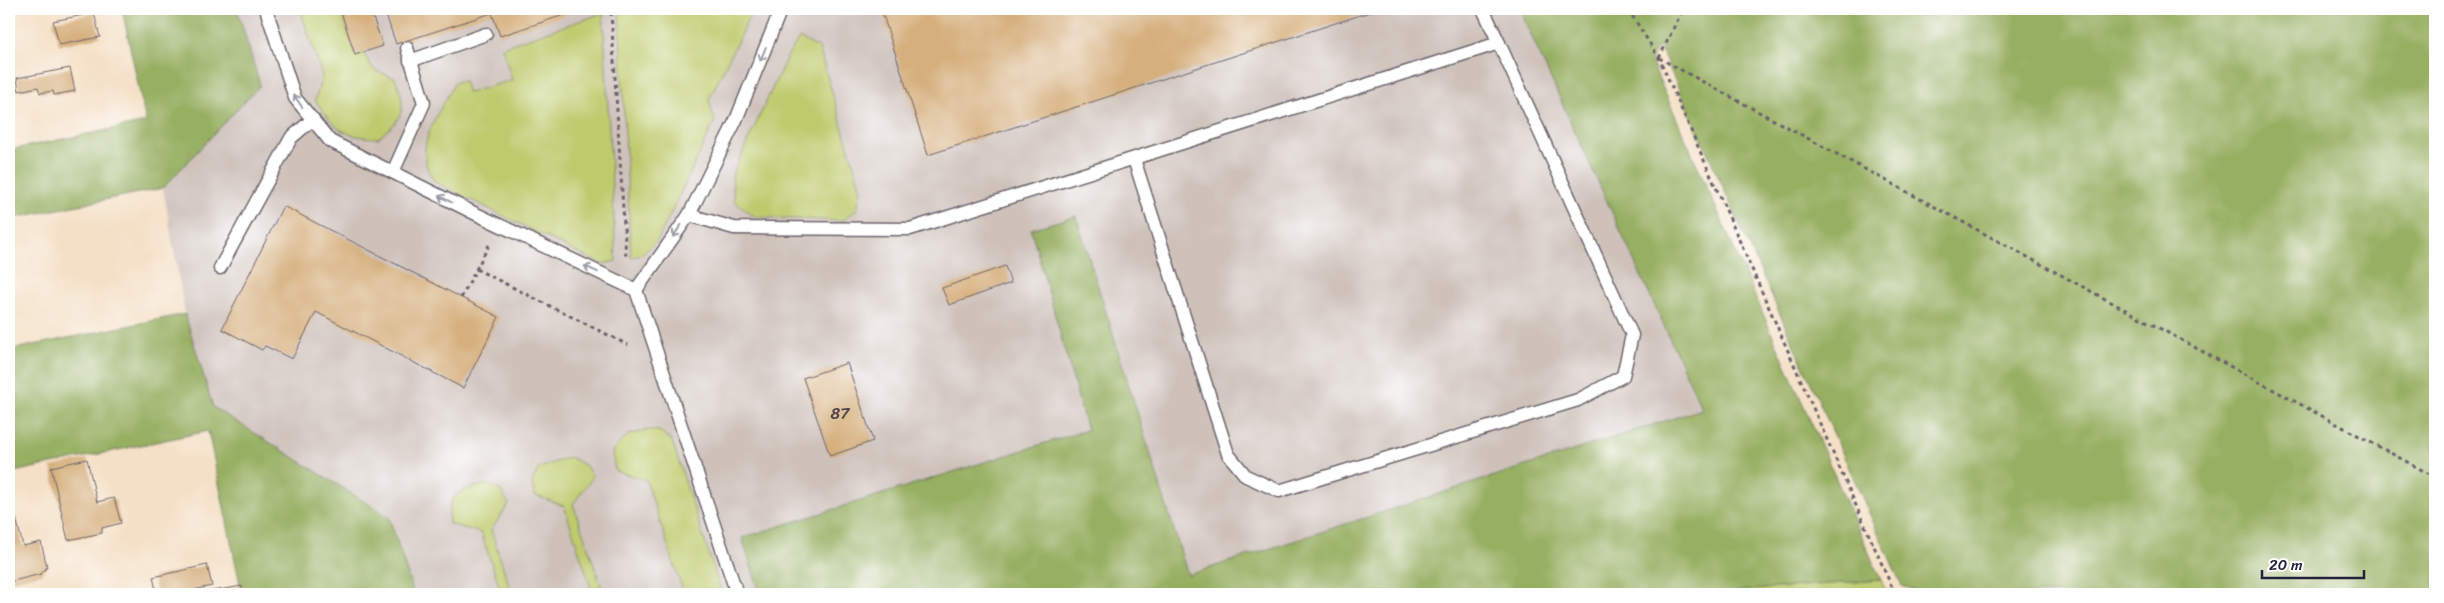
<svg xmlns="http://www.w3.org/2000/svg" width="2444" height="603" font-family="Sriracha,sans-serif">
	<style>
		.industrial { fill: #cec1ba }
		.green { fill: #becb6d; stroke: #707654 }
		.forest { fill: #96af60; stroke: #5c684e }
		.building { fill: #d5af7b }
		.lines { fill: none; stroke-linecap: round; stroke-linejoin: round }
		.service-casing { stroke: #6c646c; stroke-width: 15 }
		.path { stroke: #6c646c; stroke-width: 3; stroke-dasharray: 4 4; stroke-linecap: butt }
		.service { stroke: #fff; stroke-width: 12 }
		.oneway { stroke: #9c9ca7 }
		.labels { text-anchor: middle; stroke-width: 5; stroke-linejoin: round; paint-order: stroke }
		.number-label { font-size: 16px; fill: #4f454b }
	</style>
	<rect width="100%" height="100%" fill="#fff"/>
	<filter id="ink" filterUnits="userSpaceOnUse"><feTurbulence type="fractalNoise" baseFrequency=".02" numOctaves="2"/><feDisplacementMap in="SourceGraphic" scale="10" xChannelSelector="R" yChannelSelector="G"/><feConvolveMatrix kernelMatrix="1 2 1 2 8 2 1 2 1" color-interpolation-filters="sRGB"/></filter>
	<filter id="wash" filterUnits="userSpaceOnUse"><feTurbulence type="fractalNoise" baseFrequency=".0096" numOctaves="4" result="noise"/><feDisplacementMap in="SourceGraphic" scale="20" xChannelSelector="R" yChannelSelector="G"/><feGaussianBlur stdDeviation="1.12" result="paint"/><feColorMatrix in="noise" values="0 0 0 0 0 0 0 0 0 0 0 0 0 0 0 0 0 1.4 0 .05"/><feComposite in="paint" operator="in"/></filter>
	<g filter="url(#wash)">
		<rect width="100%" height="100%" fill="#f4e0c6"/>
		<!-- industrial -->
		<path class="industrial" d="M237,9H1519L1703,409L1188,575L1075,216L1031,229L1088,430L743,538L760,594H414L389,517L213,407L185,314L163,188L260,85Z"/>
		<!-- green -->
		<g class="green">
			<path d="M300,9H340L355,54L363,52L374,70L395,78C408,108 404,118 378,138C343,137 334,129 315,100L322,76Z"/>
			<path d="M624,9H753L709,100L715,121L658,240L643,254L631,258L619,11Z"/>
			<path d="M603,13L616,261L603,264L586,257L435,182C409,149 439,114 455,82L464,81L468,93L512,80L502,47Z"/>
			<path d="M799,38L819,48L861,190L857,209L843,221L755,217L734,201L732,175L787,57Z"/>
			<path d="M647,430L660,431L672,441L722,594H684L646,480L615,471L612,451L628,435Z"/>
			<path d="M570,457L586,466L593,477L573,504L604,594H593L564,506L534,495L532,481L539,468Z"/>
			<path d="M488,484L500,490L509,504L491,530L512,594H502L481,533L449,524C446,494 461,489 488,484Z"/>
			<path d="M1881,580L1887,594H1723L1749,590Z"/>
		</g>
		<!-- forest -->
		<g class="forest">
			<path d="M122,9H237L260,85L163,188L9,219V150L146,122Z"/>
			<path d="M1519,9H2435V594H1925L1902,586L1659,45L1651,61L1881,580L1749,590L1723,594H1189L1187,589L1170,594H760L742,538L1087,430L1031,229L1076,216L1188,575L1702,409Z"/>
			<path d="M185,314L213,407L389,517L414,594H242L208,431L9,473V350Z"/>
		</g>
		<g id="blocks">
			<!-- building -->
			<g class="building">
				<path d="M340,9H370L383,46L355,55Z"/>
				<path d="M384,9H575L576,11L500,36L492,13L396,44Z"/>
				<path d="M881,9H1379L928,155Z"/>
				<path d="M94,13L100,37L59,45L53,21Z"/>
				<path d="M70,68L75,91L54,95L53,91L40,93L38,87L19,91L17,78Z"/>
				<path d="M283,206L499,317L463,388L316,312L292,359L265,346L262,350L222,329Z"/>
				<path d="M1005,266L1011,283L949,305L942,288Z"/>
				<path d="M847,363L873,441L830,456L803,378Z"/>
				<path d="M87,459L97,502L114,498L121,523L102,528V533L68,540L51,467Z"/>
				<path d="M9,491L23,546L41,542L47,567L41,574L9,582Z"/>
				<path d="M207,565L212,586L174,594H157L153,577Z"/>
				<path d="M242,586L243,594H207V592Z"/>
			</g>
		</g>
	</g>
	<g filter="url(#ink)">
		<use href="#blocks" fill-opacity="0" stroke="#6c646c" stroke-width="1"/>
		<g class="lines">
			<defs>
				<g id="service">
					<path d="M266,9L295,98L330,141L474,213L636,290L737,594"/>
					<path d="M1483,9L1499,43"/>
					<path d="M410,61L486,34"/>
					<path d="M393,172L424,103L407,48"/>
					<path d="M689,215L734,228L910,229L1499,43L1632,335L1623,376L1578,400L1279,491L1246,476L1228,454L1134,159"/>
					<path d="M220,268L291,138L313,119"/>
					<path d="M636,290L689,215L736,120L781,9"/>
				</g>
			</defs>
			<!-- service casing -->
			<use href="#service" class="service-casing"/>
			<!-- path -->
			<g class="path">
				<path d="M1628,9L1659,58L1895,594"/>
				<path d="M611,12L626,258"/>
				<path d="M1659,58L2435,477"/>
				<path d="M1659,58L1683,9"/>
				<path d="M476,269L628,345"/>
				<path d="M461,298L489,245"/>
			</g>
			<!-- service -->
			<use href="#service" class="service"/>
		</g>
		<!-- one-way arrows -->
		<defs><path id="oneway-shaft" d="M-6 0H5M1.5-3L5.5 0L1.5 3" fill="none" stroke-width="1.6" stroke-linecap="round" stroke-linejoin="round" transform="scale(1.25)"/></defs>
		<g class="oneway">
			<use href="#oneway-shaft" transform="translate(763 54) rotate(112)"/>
			<use href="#oneway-shaft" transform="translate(298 101) rotate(-124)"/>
			<use href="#oneway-shaft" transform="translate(445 199) rotate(-153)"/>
			<use href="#oneway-shaft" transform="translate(677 231) rotate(125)"/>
			<use href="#oneway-shaft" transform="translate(591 269) rotate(-155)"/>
		</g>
	</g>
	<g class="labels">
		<!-- number labels -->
		<g class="number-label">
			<text x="840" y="419">87</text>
		</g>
	</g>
	<!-- margin -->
	<rect width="2444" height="603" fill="none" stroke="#fff" stroke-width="30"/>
	<!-- scale -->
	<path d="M2262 570v8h102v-8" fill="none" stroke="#22223b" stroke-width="2.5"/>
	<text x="2269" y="570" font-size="15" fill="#22223b" stroke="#ffffff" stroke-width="4" paint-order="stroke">20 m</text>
</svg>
